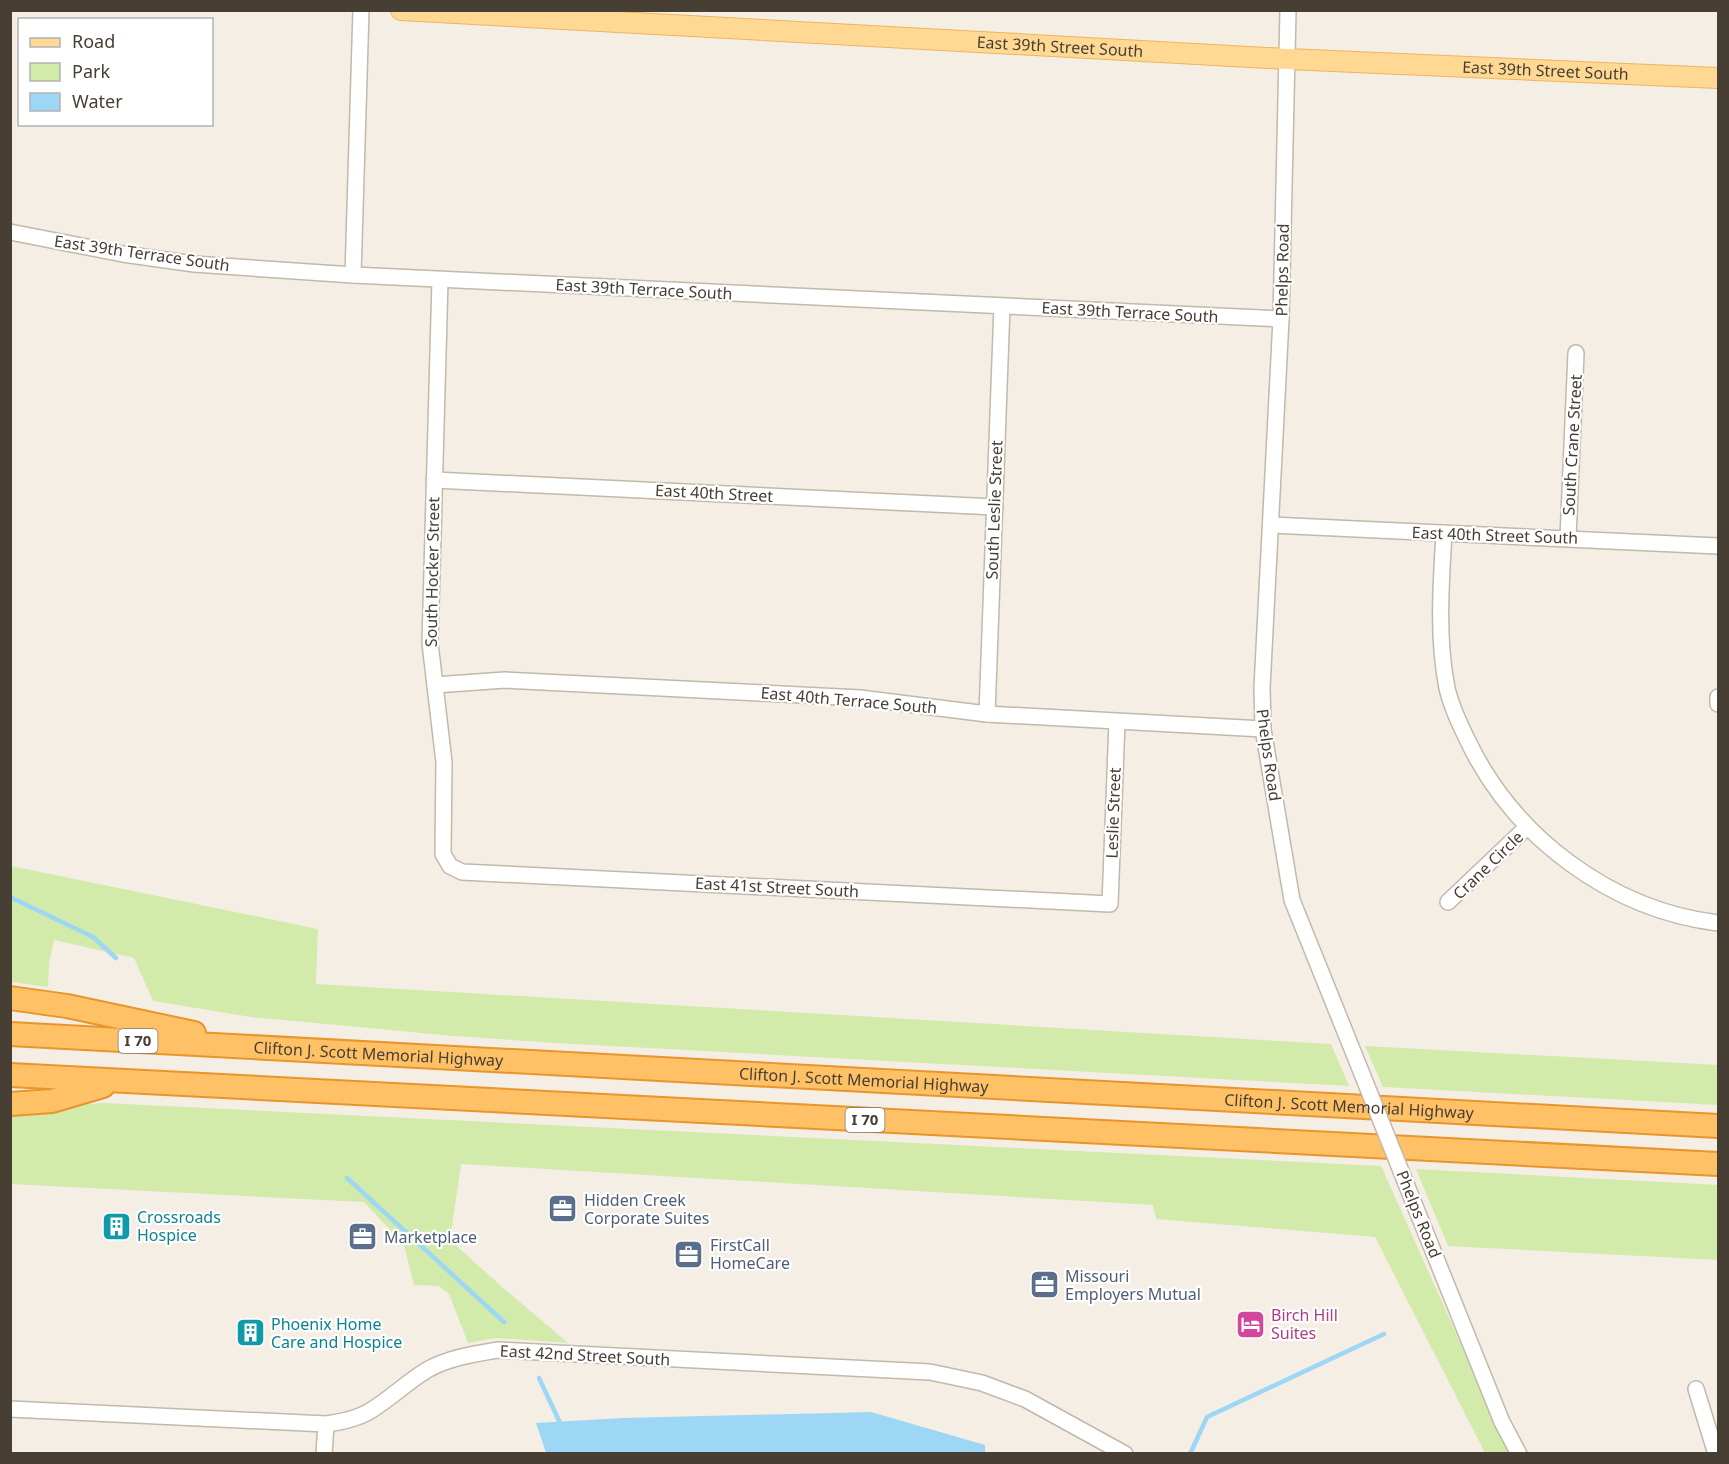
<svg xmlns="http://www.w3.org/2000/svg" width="1729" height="1464" font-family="'Noto Sans',sans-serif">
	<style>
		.green { fill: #d2ebab }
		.water { fill: #9dd7f5 }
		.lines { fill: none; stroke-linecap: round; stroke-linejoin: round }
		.stream { stroke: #9dd7f5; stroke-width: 4.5 }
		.minor-casing { stroke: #c3b8aa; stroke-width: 18 }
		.major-casing { stroke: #ebb65c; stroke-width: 22 }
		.highway-casing { stroke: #e7952c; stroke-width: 26 }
		.minor { stroke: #fff; stroke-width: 15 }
		.major { stroke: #ffd993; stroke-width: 20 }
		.highway { stroke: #ffc165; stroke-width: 22 }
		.minor-bridge-casing { stroke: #c3b8aa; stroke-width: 18; stroke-linecap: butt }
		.minor-bridge { stroke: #fff; stroke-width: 15 }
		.labels { text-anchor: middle; stroke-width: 4.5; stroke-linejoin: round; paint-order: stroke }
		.shield { fill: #fff; stroke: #7e7871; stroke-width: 1.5 }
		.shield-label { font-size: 15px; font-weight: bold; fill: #473e34 }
		.street-label { font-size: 16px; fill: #473e34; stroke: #fff }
		.service-label { font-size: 16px; fill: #4e5e75; stroke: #fff; text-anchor: start }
		.culture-label { font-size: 16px; fill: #0d838f; stroke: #fff; text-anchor: start }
		.hotel-label { font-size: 16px; fill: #b23c85; stroke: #fff; text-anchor: start }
	</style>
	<rect width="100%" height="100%" fill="#f4eee5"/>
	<!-- green -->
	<g class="green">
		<path d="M11,866L318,929L316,984L1331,1044L1349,1086L556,1043L454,1036L251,1017L153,1001L134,958L54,940L49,963L48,987L11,982Z"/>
		<path d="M1365,1046L1718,1065V1105L1383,1087Z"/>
		<path d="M104,1103L1381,1166L1499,1429L1514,1453H1485L1375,1237L1156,1219L1153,1205L461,1164L450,1240L502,1287L568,1343L496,1338L468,1343L449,1294L439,1286L414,1285L404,1245L364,1202L11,1184V1109Z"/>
		<path d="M1416,1169L1718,1185V1260L1448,1246Z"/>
	</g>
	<!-- water -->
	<path class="water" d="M871,1412L985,1445V1453H546L536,1423L623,1418Z"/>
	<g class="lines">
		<!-- stream -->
		<g class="stream">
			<path d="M10,897L93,937L116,958"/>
			<path d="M347,1178L504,1322"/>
			<path d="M539,1378L561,1425"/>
			<path d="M1190,1454L1207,1417L1384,1334"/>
		</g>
		<defs>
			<g id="minor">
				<path d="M1288,10L1281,319L1262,688L1263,729L1292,900L1354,1054"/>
				<path d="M10,232L123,254L194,264L353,275L1281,319"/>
				<path d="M353,275L361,10"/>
				<path d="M440,280L430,643L444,762L443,854L450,866L462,872L1110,904L1117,722"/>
				<path d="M434,480L995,507"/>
				<path d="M1271,525L1718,546"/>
				<path d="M1444,533C1441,584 1437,638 1447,688C1451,706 1459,723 1467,739C1513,837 1611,910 1718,923"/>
				<path d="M1568,538L1576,353"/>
				<path d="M435,685L505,680L860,698L987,714L1263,729"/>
				<path d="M1718,704V697"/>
				<path d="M987,714L1002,306"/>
				<path d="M1448,902L1527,827"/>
				<path d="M1415,1206L1502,1422L1519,1454"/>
				<path d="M1696,1389L1716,1454"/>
				<path d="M10,1409L326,1424C341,1422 357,1419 370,1411C390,1399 407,1382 427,1370C448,1358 474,1354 498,1350L930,1372L982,1383L1025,1399L1125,1454"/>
				<path d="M324,1454L326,1424"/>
			</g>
			<g id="major">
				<path id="s1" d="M401,10L1287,59L1718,78"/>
			</g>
			<g id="highway">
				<path d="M10,998L67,1006L194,1033"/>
				<path id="s2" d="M10,1034L1718,1126"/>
				<path d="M10,1075L1718,1164"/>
				<path d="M10,1104L52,1101L103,1086"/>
			</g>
		</defs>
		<!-- minor casing -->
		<use href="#minor" class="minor-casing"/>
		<!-- major casing -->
		<use href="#major" class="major-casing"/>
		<!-- highway casing -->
		<use href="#highway" class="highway-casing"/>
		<!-- minor -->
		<use href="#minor" class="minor"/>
		<!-- major -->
		<use href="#major" class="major"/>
		<!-- highway -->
		<use href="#highway" class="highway"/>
		<defs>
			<path id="minor-bridge" d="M1354,1054L1415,1206"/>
		</defs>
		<!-- minor-bridge casing -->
		<use href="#minor-bridge" class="minor-bridge-casing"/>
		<!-- minor-bridge -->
		<use href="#minor-bridge" class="minor-bridge"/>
	</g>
	<!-- icons -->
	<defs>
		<symbol id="office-square" viewBox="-11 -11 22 22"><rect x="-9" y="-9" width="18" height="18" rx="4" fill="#5c6f8a" stroke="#fff"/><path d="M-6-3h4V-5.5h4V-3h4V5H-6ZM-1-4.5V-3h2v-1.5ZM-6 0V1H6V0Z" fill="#fff"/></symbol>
		<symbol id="building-square" viewBox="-11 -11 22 22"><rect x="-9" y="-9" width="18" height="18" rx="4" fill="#0f9aa8" stroke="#fff"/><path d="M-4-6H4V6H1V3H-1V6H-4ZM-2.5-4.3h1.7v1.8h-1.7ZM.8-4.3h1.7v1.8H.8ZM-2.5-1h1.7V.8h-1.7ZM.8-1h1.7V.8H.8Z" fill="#fff"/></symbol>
		<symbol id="hotel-square" viewBox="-11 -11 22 22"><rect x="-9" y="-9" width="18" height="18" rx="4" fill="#d1479c" stroke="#fff"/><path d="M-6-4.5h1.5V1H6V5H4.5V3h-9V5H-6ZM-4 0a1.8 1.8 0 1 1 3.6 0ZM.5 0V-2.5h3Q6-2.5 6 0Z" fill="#fff"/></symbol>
	</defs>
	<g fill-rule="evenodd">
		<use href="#office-square" x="546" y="1192" width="33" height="33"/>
		<use href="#building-square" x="100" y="1210" width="33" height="33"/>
		<use href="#office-square" x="346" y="1220" width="33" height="33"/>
		<use href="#office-square" x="672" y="1238" width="33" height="33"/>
		<use href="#office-square" x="1028" y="1268" width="33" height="33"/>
		<use href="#hotel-square" x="1234" y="1308" width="33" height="33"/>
		<use href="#building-square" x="234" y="1316" width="33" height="33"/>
	</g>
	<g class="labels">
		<!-- shield labels -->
		<g class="shield">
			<rect x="118.5" y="1029" width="39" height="24" rx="4.5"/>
			<rect x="845.5" y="1108" width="39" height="24" rx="4.5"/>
		</g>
		<g class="shield-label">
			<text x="138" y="1046">I 70</text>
			<text x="865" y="1125">I 70</text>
		</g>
		<!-- street labels -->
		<g class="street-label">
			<text dy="6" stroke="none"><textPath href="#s1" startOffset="660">East 39th Street South</textPath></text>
			<text dy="6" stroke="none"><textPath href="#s1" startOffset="1146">East 39th Street South</textPath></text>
			<text transform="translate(142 253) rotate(8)" y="6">East 39th Terrace South</text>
			<text transform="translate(1282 270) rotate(-89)" y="6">Phelps Road</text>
			<text transform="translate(644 289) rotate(3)" y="6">East 39th Terrace South</text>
			<text transform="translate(1130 312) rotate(3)" y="6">East 39th Terrace South</text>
			<text transform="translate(1572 445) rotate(-87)" y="6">South Crane Street</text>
			<text transform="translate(714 493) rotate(3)" y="6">East 40th Street</text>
			<text transform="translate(994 510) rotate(-88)" y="6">South Leslie Street</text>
			<text transform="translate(1495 535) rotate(2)" y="6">East 40th Street South</text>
			<text transform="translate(432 572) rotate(-89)" y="6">South Hocker Street</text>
			<text transform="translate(849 700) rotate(5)" y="6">East 40th Terrace South</text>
			<text transform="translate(1269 755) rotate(82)" y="6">Phelps Road</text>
			<text transform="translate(1113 813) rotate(-88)" y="6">Leslie Street</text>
			<text transform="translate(1488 865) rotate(-44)" y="6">Crane Circle</text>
			<text transform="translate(777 887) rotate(3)" y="6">East 41st Street South</text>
			<text dy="6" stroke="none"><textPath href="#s2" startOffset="369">Clifton J. Scott Memorial Highway</textPath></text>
			<text dy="6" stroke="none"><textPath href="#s2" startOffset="855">Clifton J. Scott Memorial Highway</textPath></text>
			<text dy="6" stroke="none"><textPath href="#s2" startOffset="1341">Clifton J. Scott Memorial Highway</textPath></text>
			<text transform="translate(1419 1214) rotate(68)" y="6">Phelps Road</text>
			<text transform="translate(585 1355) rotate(3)" y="6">East 42nd Street South</text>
		</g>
		<!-- service labels -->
		<g class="service-label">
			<text x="584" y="1206">Hidden Creek<tspan x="584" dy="18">Corporate Suites</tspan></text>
			<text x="384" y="1243">Marketplace</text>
			<text x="710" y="1251">FirstCall<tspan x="710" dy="18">HomeCare</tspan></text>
			<text x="1065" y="1282">Missouri<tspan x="1065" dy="18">Employers Mutual</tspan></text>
		</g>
		<!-- culture labels -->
		<g class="culture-label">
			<text x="137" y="1223">Crossroads<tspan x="137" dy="18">Hospice</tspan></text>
			<text x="271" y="1330">Phoenix Home<tspan x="271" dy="18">Care and Hospice</tspan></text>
		</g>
		<!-- hotel labels -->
		<g class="hotel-label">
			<text x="1271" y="1321">Birch Hill<tspan x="1271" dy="18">Suites</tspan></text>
		</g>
	</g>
	<!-- border -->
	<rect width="1729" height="1464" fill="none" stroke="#473e34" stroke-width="24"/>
	<!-- legend -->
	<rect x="18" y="18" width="195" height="108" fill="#ffffff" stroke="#b5b2ae" stroke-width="1.5"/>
	<rect x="30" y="38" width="30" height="9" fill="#ffd993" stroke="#b5b2ae" stroke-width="1.5"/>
	<text x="72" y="48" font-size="18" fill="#473e34">Road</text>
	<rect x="30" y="63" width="30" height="18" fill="#d2ebab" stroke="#b5b2ae" stroke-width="1.5"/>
	<text x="72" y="78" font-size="18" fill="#473e34">Park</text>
	<rect x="30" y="93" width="30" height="18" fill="#9dd7f5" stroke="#b5b2ae" stroke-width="1.5"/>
	<text x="72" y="108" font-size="18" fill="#473e34">Water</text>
</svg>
